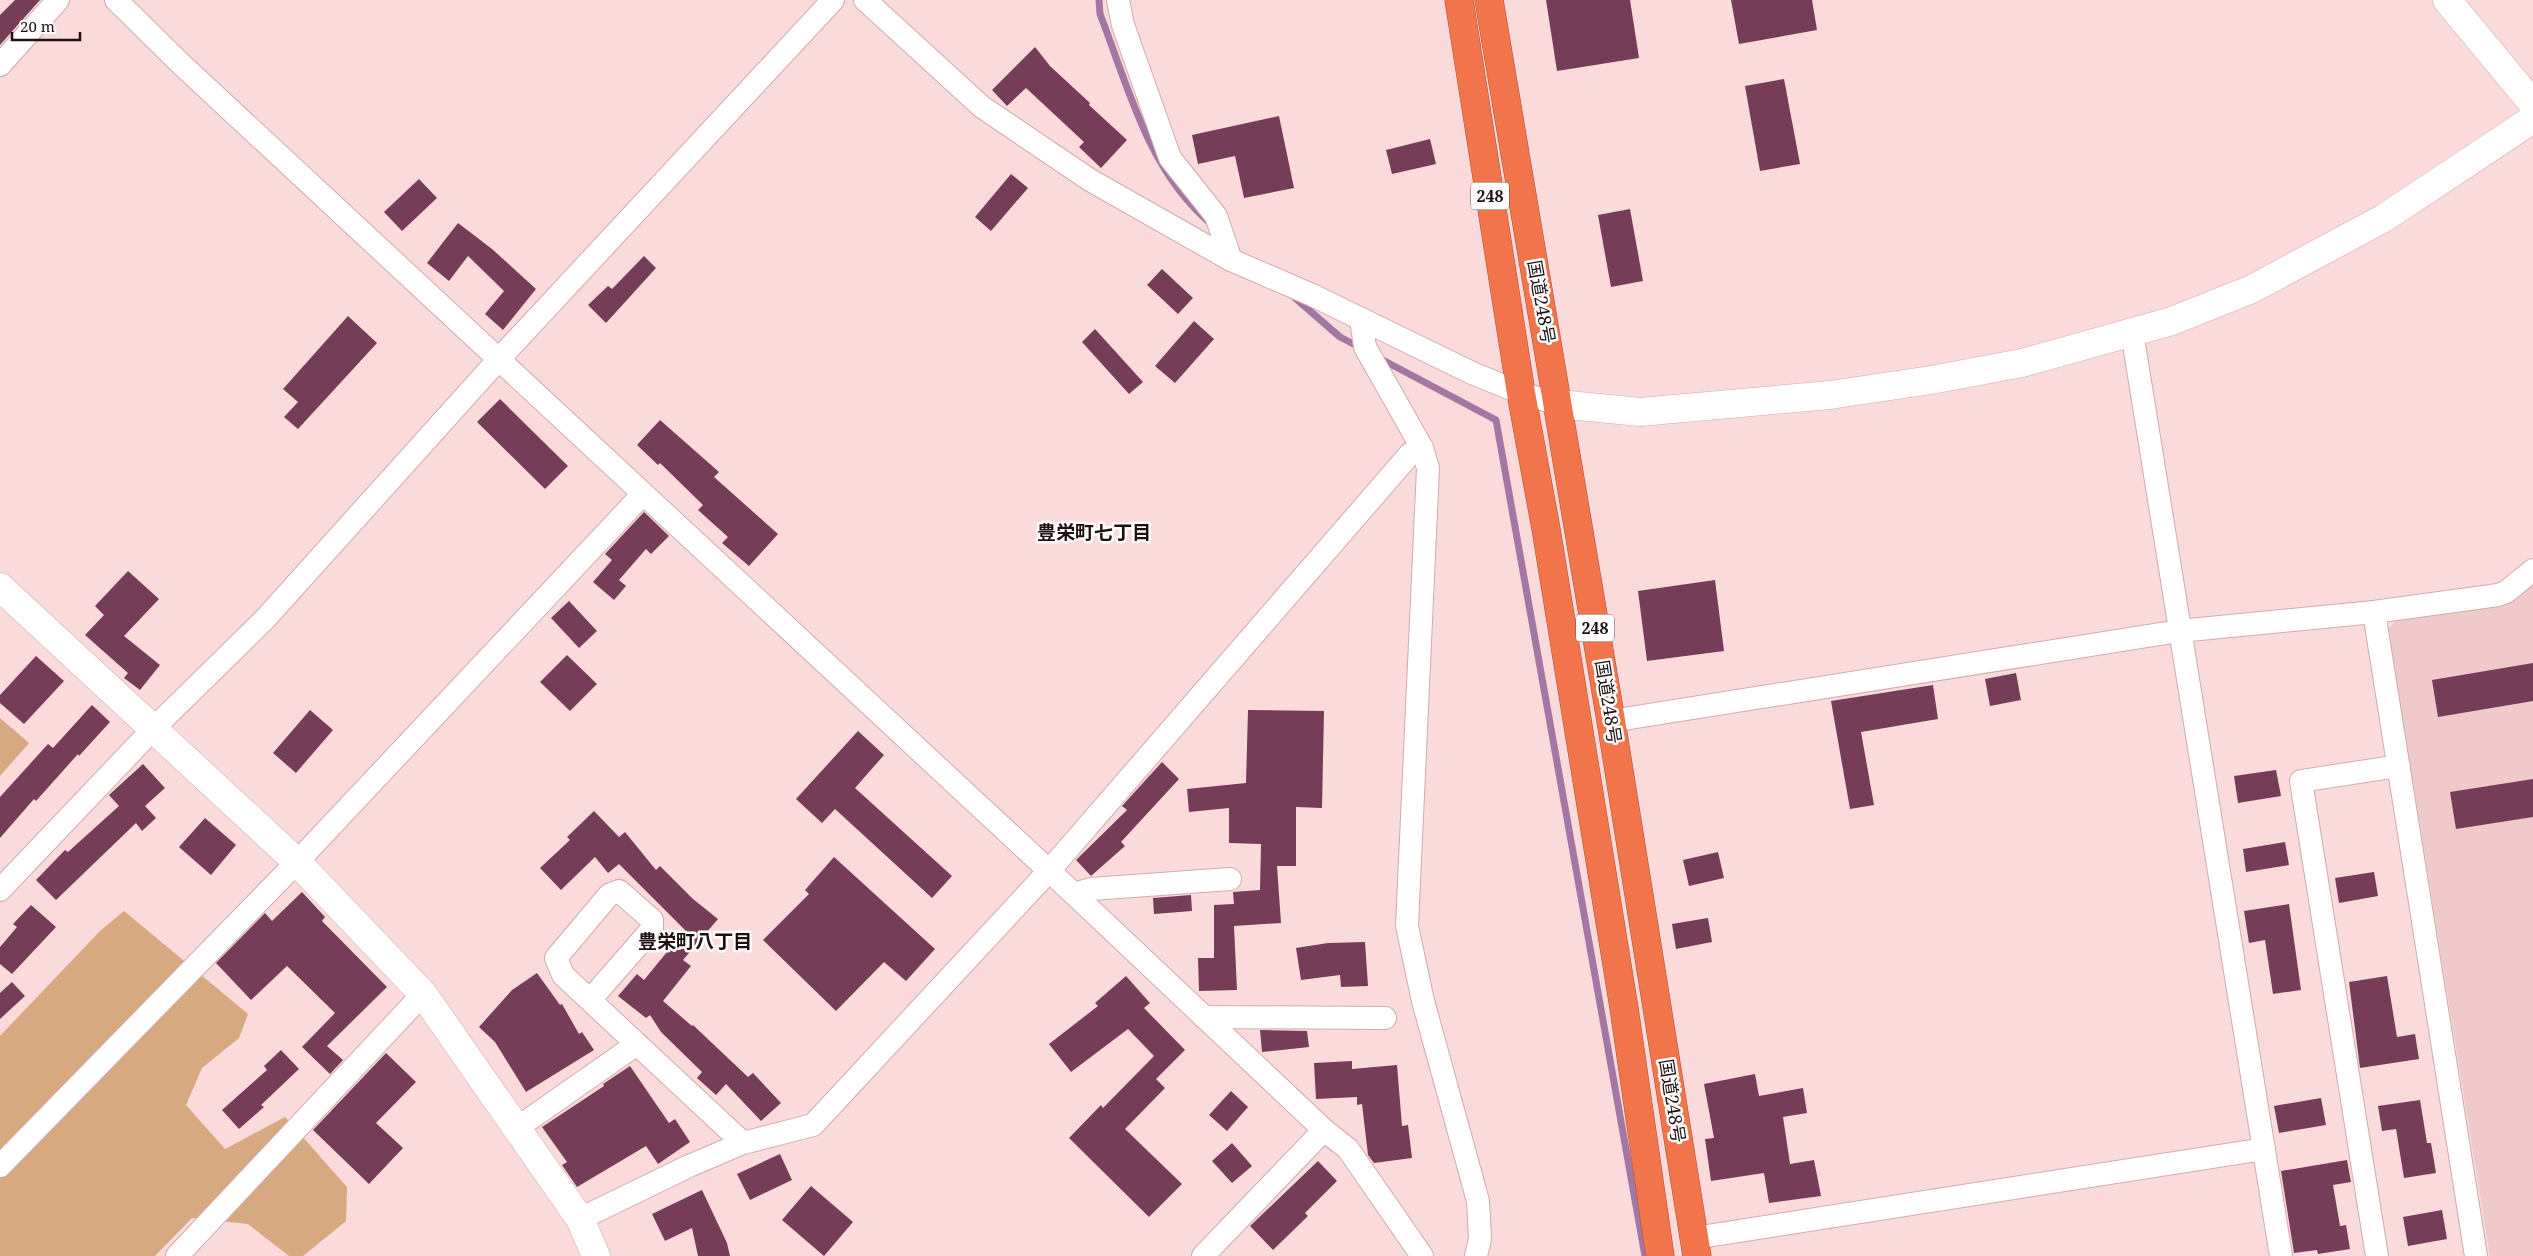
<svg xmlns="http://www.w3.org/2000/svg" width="2533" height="1256" font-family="'Noto Serif','Noto Sans JP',serif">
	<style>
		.built { fill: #f0c9cb }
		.green { fill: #d6a981 }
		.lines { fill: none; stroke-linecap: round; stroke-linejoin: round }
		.stream { stroke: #a476a4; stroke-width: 7 }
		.building { fill: #753d58 }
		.street-casing { stroke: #d2aaad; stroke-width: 24 }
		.secondary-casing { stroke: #d2aaad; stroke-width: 29 }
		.highway-casing { stroke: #a85137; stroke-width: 29 }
		.street { stroke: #fff; stroke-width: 22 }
		.secondary { stroke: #fff; stroke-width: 28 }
		.highway { stroke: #f2744b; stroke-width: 28 }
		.labels { text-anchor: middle; stroke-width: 5; stroke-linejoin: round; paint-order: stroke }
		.shield { fill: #fff; stroke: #625858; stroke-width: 1 }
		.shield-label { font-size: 16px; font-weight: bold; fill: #1e1011 }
		.street-label { font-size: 18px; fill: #1e1011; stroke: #fff }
		.neighbourhood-label { font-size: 19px; font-weight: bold; fill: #1e1011; stroke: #fff }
	</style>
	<rect width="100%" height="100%" fill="#fbdadb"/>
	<!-- built -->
	<path class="built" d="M2533,583V1256H2490L2388,629L2396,621L2508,603Z"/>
	<!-- green -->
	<g class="green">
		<path d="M0,718L29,743L0,776Z"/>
		<path d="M124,911L248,1014L239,1038L202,1068L186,1105L225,1149L285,1117L347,1187L346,1221L303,1256H289L248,1224L192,1218L155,1256H0V1036L100,931Z"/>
	</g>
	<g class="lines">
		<!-- stream -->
		<g class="stream">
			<path d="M1099,0L1100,14C1128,86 1148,170 1209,222"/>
			<path d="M1294,297L1340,337L1361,348"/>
			<path d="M1379,358L1496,420L1645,1256"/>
		</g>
	</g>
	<!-- building -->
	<g class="building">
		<path d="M15,0H40L0,45V15Z"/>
		<path d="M1546,0H1630L1639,58L1557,71Z"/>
		<path d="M1731,0H1812L1817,30L1739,44Z"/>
		<path d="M1035,47L1050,66L1090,103L1089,105L1127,140L1101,168L1079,147L1084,142L1026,88L1007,106L992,90Z"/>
		<path d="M1784,79L1800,164L1760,171L1745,86Z"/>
		<path d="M1279,116L1294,188L1244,198L1235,156L1198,164L1192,135Z"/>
		<path d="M1430,139L1436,164L1392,174L1386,150Z"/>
		<path d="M1011,174L1028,188L991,231L975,217Z"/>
		<path d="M419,179L437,198L402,231L384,212Z"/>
		<path d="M1630,209L1643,281L1611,287L1598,215Z"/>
		<path d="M458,223L492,249L536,289L503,330L485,314L504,291L468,256L449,281L427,263Z"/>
		<path d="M644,256L656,268L606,323L588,305L608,286L612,289Z"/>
		<path d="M1162,269L1193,298L1178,314L1147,285Z"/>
		<path d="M348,316L377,343L298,429L284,417L298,402L283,389Z"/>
		<path d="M1194,321L1214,339L1175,383L1155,366Z"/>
		<path d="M1095,329L1143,382L1129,394L1082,342Z"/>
		<path d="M500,399L568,466L545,489L477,422Z"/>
		<path d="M660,420L719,472L714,477L778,534L749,566L722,543L728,537L698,510L703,505L660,463L658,465L637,445Z"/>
		<path d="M644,512L669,536L651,554L646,549L619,580L626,586L614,600L593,582L612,560L605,554Z"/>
		<path d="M128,571L159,599L124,636L160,665L140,690L124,678L128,673L85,635L104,615L95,606Z"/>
		<path d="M1715,580L1724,651L1647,661L1638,591Z"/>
		<path d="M569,601L597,631L579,648L551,618Z"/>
		<path d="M567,655L597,684L570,711L540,682Z"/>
		<path d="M36,656L64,681L24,724L0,703V695Z"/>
		<path d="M2533,663V701L2438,717L2432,680Z"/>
		<path d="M2016,673L2021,700L1990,706L1985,679Z"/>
		<path d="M1933,685L1938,719L1861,732L1874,805L1850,809L1831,701Z"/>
		<path d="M92,705L110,722L79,756L78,754L36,801L34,799L0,838V797L48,744L53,748Z"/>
		<path d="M310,710L333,730L296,773L273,753Z"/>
		<path d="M1248,710L1324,711L1322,808L1296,807V866H1277L1281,923L1234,926L1237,990L1199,991L1198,958H1214V905L1234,904L1233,892L1260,890L1261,844L1229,843V808L1189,812L1187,789L1246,783Z"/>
		<path d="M858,731L884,755L855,788L952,876L932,898L835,809L822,823L796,799Z"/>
		<path d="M1162,762L1179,779L1121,842L1125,846L1091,876L1076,860L1127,810L1122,806Z"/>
		<path d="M143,764L165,788L145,806L156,818L142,831L136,823L56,900L36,880L65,850L68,852L119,806L109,795Z"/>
		<path d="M2276,770L2281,796L2238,803L2234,776Z"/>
		<path d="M2533,779V817L2456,829L2450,792Z"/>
		<path d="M594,811L619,837L625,832L656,870L660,866L693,899L718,919L683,960L691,966L663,1001L692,1026L693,1025L748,1077L753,1073L781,1103L761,1121L726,1084L716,1095L697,1078L702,1072L661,1032L650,1015L646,1018L618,996L637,974L644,980L685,930L619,864L608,873L595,857L561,890L540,868L570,840L567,837Z"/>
		<path d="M205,818L236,845L211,875L179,847Z"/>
		<path d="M2285,842L2289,865L2246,872L2243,849Z"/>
		<path d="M1718,852L1724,878L1689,886L1683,860Z"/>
		<path d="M834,857L935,949L906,981L884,962L836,1011L763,940L809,894L805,890Z"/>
		<path d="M2374,872L2378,896L2339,903L2335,878Z"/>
		<path d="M302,892L325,917L322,921L387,987L327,1046L343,1060L330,1074L302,1047L335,1013L287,966L251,1000L216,963L265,913L272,921Z"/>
		<path d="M1191,895L1192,911L1154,914L1153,898Z"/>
		<path d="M2289,904L2301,990L2273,994L2265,940L2249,943L2244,911Z"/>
		<path d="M31,905L56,927L12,974L0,964V947L17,927L13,924Z"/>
		<path d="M1708,918L1712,942L1676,949L1672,924Z"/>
		<path d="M1365,942L1368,986L1341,987L1340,975L1301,980L1296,948L1328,943Z"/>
		<path d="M537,973L560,1005L562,1004L579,1034L582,1032L594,1050L526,1092L495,1042L479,1027L512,990Z"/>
		<path d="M1126,976L1150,1003L1144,1008L1185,1050L1156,1079L1165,1088L1125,1129L1182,1184L1149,1217L1069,1138L1101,1105L1103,1108L1154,1056L1128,1029L1071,1072L1049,1044L1098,1006L1095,1003Z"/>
		<path d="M2387,976L2397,1037L2415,1034L2419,1059L2360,1068L2349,982Z"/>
		<path d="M12,982L25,996L0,1019V993Z"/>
		<path d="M1260,1030L1307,1031L1309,1047L1262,1052Z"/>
		<path d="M281,1050L299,1069L261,1105L264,1107L239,1129L222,1110L267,1070L264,1066Z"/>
		<path d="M386,1053L416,1082L376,1123L403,1148L369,1184L313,1130Z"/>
		<path d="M1352,1061V1069L1397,1065L1402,1126L1408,1125L1412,1158L1374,1163L1368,1155L1362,1104L1357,1105V1097L1316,1099L1314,1063Z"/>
		<path d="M630,1066L669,1123L675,1119L690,1142L658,1164L646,1146L577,1187L562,1165L567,1162L542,1127L604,1086L603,1084Z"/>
		<path d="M1755,1074L1759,1096L1803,1088L1807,1113L1783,1117L1790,1164L1814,1160L1821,1196L1769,1203L1764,1173L1711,1181L1705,1139L1714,1138L1704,1084Z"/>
		<path d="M1231,1091L1248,1107L1227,1131L1209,1115Z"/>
		<path d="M2321,1098L2326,1125L2279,1133L2274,1106Z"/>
		<path d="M2420,1100L2427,1143H2431L2436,1173L2404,1178L2396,1129L2382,1131L2378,1106Z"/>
		<path d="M1232,1143L1252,1166L1232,1183L1212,1161Z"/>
		<path d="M780,1154L792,1180L750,1200L737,1174Z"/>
		<path d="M2347,1160L2351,1182L2333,1185L2340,1226L2346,1225L2350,1249L2318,1254L2317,1250L2294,1253L2281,1171Z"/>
		<path d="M1318,1161L1337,1181L1305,1213L1308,1216L1273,1250L1250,1226Z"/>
		<path d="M811,1186L853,1222L824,1256L782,1220Z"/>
		<path d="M702,1190L727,1243L730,1256H698L692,1228L665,1241L652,1214Z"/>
		<path d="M2442,1210L2447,1239L2408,1246L2403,1217Z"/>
	</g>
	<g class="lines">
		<defs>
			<g id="street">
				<path d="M116,0L181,64L1074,894L1324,1130L1348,1149L1422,1256"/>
				<path d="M865,0L982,107L1090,180L1231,260L1312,295L1472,373L1521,393L1558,404"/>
				<path d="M1118,0L1123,25L1170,158L1216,216L1231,260"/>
				<path d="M0,65L58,0"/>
				<path d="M1361,319L1365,347L1422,448L1428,468L1407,926L1423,1001L1478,1201L1480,1239L1476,1256"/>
				<path d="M2132,332L2281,1256"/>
				<path d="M2374,612L2476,1256"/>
				<path d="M1611,721L2179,631L2374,612L2498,595L2506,592L2533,570"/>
				<path d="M0,890L154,728L265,619L499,359L833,0"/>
				<path d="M1074,894L1091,889L1230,879"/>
				<path d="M590,1000L652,929V920L619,891L609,895L556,958L563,975L743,1143"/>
				<path d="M1204,1017L1385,1018"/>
				<path d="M517,1128L637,1044"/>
				<path d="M0,1166L297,862L643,494"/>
				<path d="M580,1219L689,1166L743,1143L813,1125L1048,872L1410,454L1422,448"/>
				<path d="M1694,1238L2264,1149"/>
				<path d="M177,1256L423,994"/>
				<path d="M1203,1256L1324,1130"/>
				<path d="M2377,1256L2301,781L2399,766"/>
			</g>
			<g id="secondary">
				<path d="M2447,0L2533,104"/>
				<path d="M1558,404L1640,412L1830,395L1931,380L2022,363L2172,321L2252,289L2384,218L2533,119"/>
				<path d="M0,587L297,862L423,994L580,1219L596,1256"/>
			</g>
			<g id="highway">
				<path d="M1459,0L1521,393L1546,529L1624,1008L1660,1256"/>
				<path d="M1489,0L1611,721L1697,1256"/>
			</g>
		</defs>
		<!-- street casing -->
		<use href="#street" class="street-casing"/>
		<!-- secondary casing -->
		<use href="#secondary" class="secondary-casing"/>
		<!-- highway casing -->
		<use href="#highway" class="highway-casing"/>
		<!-- street -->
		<use href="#street" class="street"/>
		<!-- secondary -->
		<use href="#secondary" class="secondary"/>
		<!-- highway -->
		<use href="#highway" class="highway"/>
	</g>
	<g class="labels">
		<!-- shield labels -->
		<g class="shield">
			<rect x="1471" y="182.5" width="38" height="27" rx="4"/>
			<rect x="1576" y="614.5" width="38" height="27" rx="4"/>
		</g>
		<g class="shield-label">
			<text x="1490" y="202">248</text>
			<text x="1595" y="634">248</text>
		</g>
		<!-- street labels -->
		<g class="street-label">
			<text transform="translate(1541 302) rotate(80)" y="6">国道248号</text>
			<text transform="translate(1608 702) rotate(81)" y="6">国道248号</text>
			<text transform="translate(1672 1101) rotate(81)" y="6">国道248号</text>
		</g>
		<!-- neighbourhood labels -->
		<g class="neighbourhood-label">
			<text x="1094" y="539">豊栄町七丁目</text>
			<text x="695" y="948">豊栄町八丁目</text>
		</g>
	</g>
	<!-- scale -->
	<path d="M12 32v8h68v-8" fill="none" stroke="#1e1011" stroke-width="2.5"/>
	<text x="20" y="32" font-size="15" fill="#1e1011" stroke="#ffffff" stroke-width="4" paint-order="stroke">20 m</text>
</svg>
